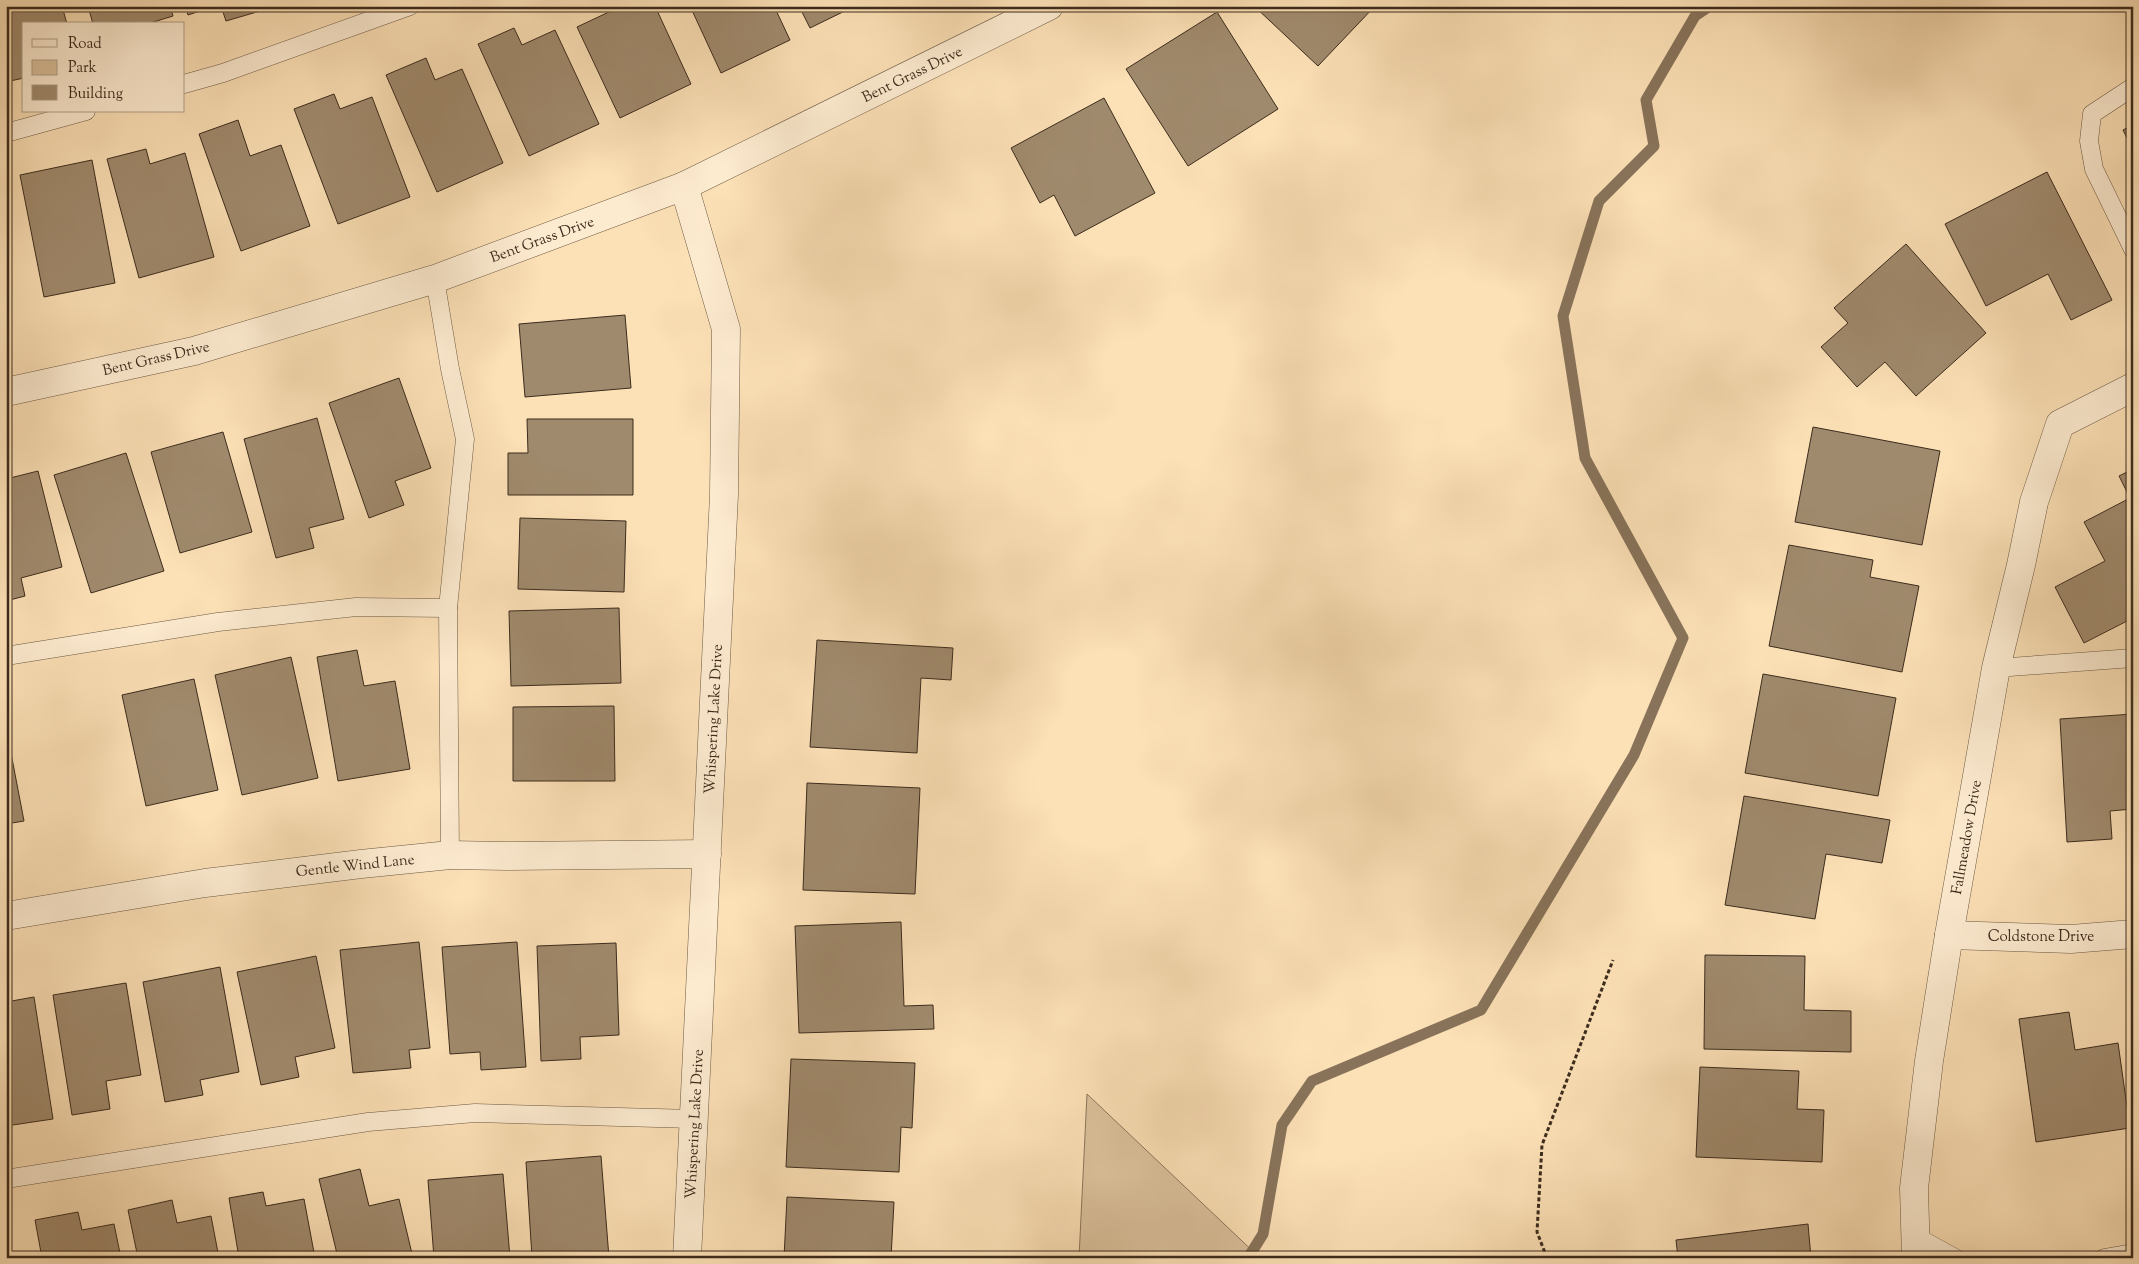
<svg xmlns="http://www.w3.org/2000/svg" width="2139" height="1264" font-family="'Sorts Mill Goudy',serif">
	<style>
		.green { fill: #dbc19c; stroke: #8c765c }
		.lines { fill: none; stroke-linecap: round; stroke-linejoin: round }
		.stream { stroke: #88735a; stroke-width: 11 }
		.building { fill: #a08a6d; stroke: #3c2c1d }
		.service-casing { stroke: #6c5943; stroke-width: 19 }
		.minor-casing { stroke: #6c5943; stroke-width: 29 }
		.path { stroke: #3c2c1d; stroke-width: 3; stroke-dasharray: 4 2.5; stroke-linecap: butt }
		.service { stroke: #fdebd0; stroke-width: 18 }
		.minor { stroke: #fdebd0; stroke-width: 28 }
		.labels { text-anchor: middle; stroke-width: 5; stroke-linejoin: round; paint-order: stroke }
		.street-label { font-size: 15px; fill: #3c2c1d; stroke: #fdebd0 }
	</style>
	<rect width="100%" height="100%" fill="#fce0b6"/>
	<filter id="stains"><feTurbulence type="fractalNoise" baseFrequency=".004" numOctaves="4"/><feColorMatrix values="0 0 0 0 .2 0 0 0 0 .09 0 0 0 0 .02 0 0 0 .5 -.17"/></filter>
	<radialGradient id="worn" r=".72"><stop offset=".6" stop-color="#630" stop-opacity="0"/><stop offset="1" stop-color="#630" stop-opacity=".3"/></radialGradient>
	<!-- green -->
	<path class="green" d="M1087,1094L1260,1258H1079Z"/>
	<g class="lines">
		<!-- stream -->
		<path class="stream" d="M1248,1258L1263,1234L1282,1125L1312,1081L1481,1010L1634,755L1683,638L1585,458L1563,316L1599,201L1654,146L1646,100L1695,16L1710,6"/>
	</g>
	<!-- building -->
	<g class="building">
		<path d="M6,6H62L67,24H24V78L10,81L6,66Z"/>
		<path d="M88,6H170L173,16L147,24H93Z"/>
		<path d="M185,6H215L188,15Z"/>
		<path d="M221,6H266L267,9L226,21Z"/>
		<path d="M608,6H655L691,84L620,118L577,27L611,11Z"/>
		<path d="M690,6H774L790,40L721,73Z"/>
		<path d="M799,6H855L810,28Z"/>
		<path d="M1254,6H1375L1318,66Z"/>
		<path d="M1217,12L1278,109L1188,166L1126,69Z"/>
		<path d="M514,28L522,45L555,30L599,124L529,156L478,44Z"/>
		<path d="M426,58L435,80L462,69L503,163L437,192L386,75Z"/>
		<path d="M334,94L340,109L372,97L410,197L338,224L294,109Z"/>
		<path d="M1104,98L1155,193L1075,236L1054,195L1040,203L1011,148Z"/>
		<path d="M238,120L250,156L281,145L310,226L241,251L199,134Z"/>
		<path d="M2133,125V150L2123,130Z"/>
		<path d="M146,149L150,164L185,153L214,257L139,278L107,159Z"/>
		<path d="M92,160L115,283L44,297L20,175Z"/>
		<path d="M2047,172L2112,300L2071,320L2048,274L1986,306L1945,224Z"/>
		<path d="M1906,244L1986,333L1916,396L1885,362L1857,387L1821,347L1848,323L1834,308Z"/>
		<path d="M625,315L631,388L525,397L519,324Z"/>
		<path d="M399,378L431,468L395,481L404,505L369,518L329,403Z"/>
		<path d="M317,418L344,519L309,528L314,548L276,558L244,439Z"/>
		<path d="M527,419H633V495H508V453H528Z"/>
		<path d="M1813,427L1940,451L1922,545L1795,522Z"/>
		<path d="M223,432L252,532L180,553L151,452Z"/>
		<path d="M126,453L164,571L91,593L54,475Z"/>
		<path d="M2133,469V618L2084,643L2055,587L2105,561L2084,522L2130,498L2119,476Z"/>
		<path d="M38,471L62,567L21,578L25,596L6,601V479Z"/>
		<path d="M520,518L626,521L624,592L518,589Z"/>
		<path d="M1789,545L1873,560L1870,577L1919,586L1902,672L1769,646Z"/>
		<path d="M619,608L621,683L511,686L509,611Z"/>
		<path d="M817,640L953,648L951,680L921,678L917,753L810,747Z"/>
		<path d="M357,650L364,686L395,681L410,769L338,781L317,657Z"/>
		<path d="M291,657L318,778L242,795L215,675Z"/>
		<path d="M1763,674L1896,698L1878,796L1745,773Z"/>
		<path d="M194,679L218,790L146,806L122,695Z"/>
		<path d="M614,706L615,781H513V707Z"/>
		<path d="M2133,714V809L2110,811L2112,839L2067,842L2060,719Z"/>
		<path d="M6,727L24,821L6,824Z"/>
		<path d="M807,783L920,788L915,894L803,890Z"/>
		<path d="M1744,796L1890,820L1882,863L1826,854L1815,919L1725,905Z"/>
		<path d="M901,922L904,1006L933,1005L934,1029L799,1033L795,926Z"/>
		<path d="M419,942L430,1048L409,1050L411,1068L353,1073L340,950Z"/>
		<path d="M517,942L526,1067L481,1070L480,1052L450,1054L442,947Z"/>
		<path d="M616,943L619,1035L580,1037L581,1059L541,1061L537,946Z"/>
		<path d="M1705,955L1805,956L1804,1010L1851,1011V1052L1704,1049Z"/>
		<path d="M316,956L335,1048L295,1057L299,1077L261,1085L237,972Z"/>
		<path d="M220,967L239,1072L200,1080L203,1095L165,1102L143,982Z"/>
		<path d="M126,983L141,1075L106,1081L110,1109L72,1115L53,995Z"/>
		<path d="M34,997L53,1119L6,1126V1002Z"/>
		<path d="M2069,1012L2075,1050L2118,1043L2130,1128L2036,1142L2019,1019Z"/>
		<path d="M791,1059L915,1063L912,1128L901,1127L899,1172L786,1167Z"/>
		<path d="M1700,1067L1799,1071L1797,1109L1824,1110L1822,1162L1696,1157Z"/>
		<path d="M601,1156L609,1258H532L526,1162Z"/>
		<path d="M360,1169L369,1206L399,1199L413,1258H338L319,1179Z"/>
		<path d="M503,1174L510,1258H434L428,1180Z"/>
		<path d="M263,1192L266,1206L304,1199L315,1258H239L229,1198Z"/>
		<path d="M787,1197L894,1202L891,1258H784Z"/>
		<path d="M172,1200L177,1223L211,1216L219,1258H138L128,1210Z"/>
		<path d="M78,1212L82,1230L114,1224L121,1258H42L35,1220Z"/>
		<path d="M1808,1224L1811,1258H1678L1676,1240Z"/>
	</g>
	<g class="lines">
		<defs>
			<g id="service">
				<path d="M184,84L223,73L410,6"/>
				<path d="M2133,87L2092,114L2089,141L2094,169L2133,249"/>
				<path d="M6,133L86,111"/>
				<path d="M435,279L450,369L465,439L448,608L450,855"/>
				<path d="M6,656L218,622L356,607L448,608"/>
				<path d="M1996,668L2133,658"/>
				<path d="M6,1179L368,1122L475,1113L694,1119"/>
				<path d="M1915,1236L1955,1258"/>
				<path d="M2104,1258L2133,1253"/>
			</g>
			<g id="minor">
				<path d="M684,186L726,329L724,495L687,1258"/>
				<path d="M6,392L194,351L435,279L684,186L1049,6"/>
				<path d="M6,916L205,883L361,864L450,855L507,856L707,854"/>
				<path d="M1949,935L2071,939L2133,934"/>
				<path d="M1916,1258L1914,1188L1929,1061L1949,935L1996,668L2021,565L2034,502L2060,424L2133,387"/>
			</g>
		</defs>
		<!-- service casing -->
		<use href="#service" class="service-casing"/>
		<!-- minor casing -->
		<use href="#minor" class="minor-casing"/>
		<!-- path -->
		<path class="path" d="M1547,1258L1537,1232L1542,1145L1613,960"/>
		<!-- service -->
		<use href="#service" class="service"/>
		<!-- minor -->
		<use href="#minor" class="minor"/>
	</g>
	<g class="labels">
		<!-- street labels -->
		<g class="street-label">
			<text transform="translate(912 74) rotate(-26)" y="5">Bent Grass Drive</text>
			<text transform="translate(542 239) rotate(-20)" y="5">Bent Grass Drive</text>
			<text transform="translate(156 358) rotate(-13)" y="5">Bent Grass Drive</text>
			<text transform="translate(713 719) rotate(-87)" y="5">Whispering Lake Drive</text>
			<text transform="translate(1966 837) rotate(-80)" y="5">Fallmeadow Drive</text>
			<text transform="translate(355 865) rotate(-6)" y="5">Gentle Wind Lane</text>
			<text x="2041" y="941">Coldstone Drive</text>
			<text transform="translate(694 1124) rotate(-87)" y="5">Whispering Lake Drive</text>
		</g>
	</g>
	<!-- margin -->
	<rect width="2139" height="1264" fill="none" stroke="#fce0b6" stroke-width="25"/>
	<rect x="8" y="8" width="2124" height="1249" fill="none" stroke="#3c2c1d" stroke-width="2.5"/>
	<rect x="12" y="12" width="2114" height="1239" fill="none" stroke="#3c2c1d"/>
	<!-- legend -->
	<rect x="22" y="22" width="162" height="90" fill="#fdebd0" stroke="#b09f88"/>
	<rect x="32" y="39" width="25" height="8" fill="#fdebd0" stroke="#b09f88"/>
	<text x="68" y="48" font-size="15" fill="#3c2c1d">Road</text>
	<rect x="32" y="60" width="25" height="15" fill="#dbc19c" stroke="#b09f88"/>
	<text x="68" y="72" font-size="15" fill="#3c2c1d">Park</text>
	<rect x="32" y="85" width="25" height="15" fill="#a08a6d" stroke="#b09f88"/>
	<text x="68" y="98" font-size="15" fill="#3c2c1d">Building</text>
	<rect width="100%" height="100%" filter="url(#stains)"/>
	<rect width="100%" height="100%" fill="url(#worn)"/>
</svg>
